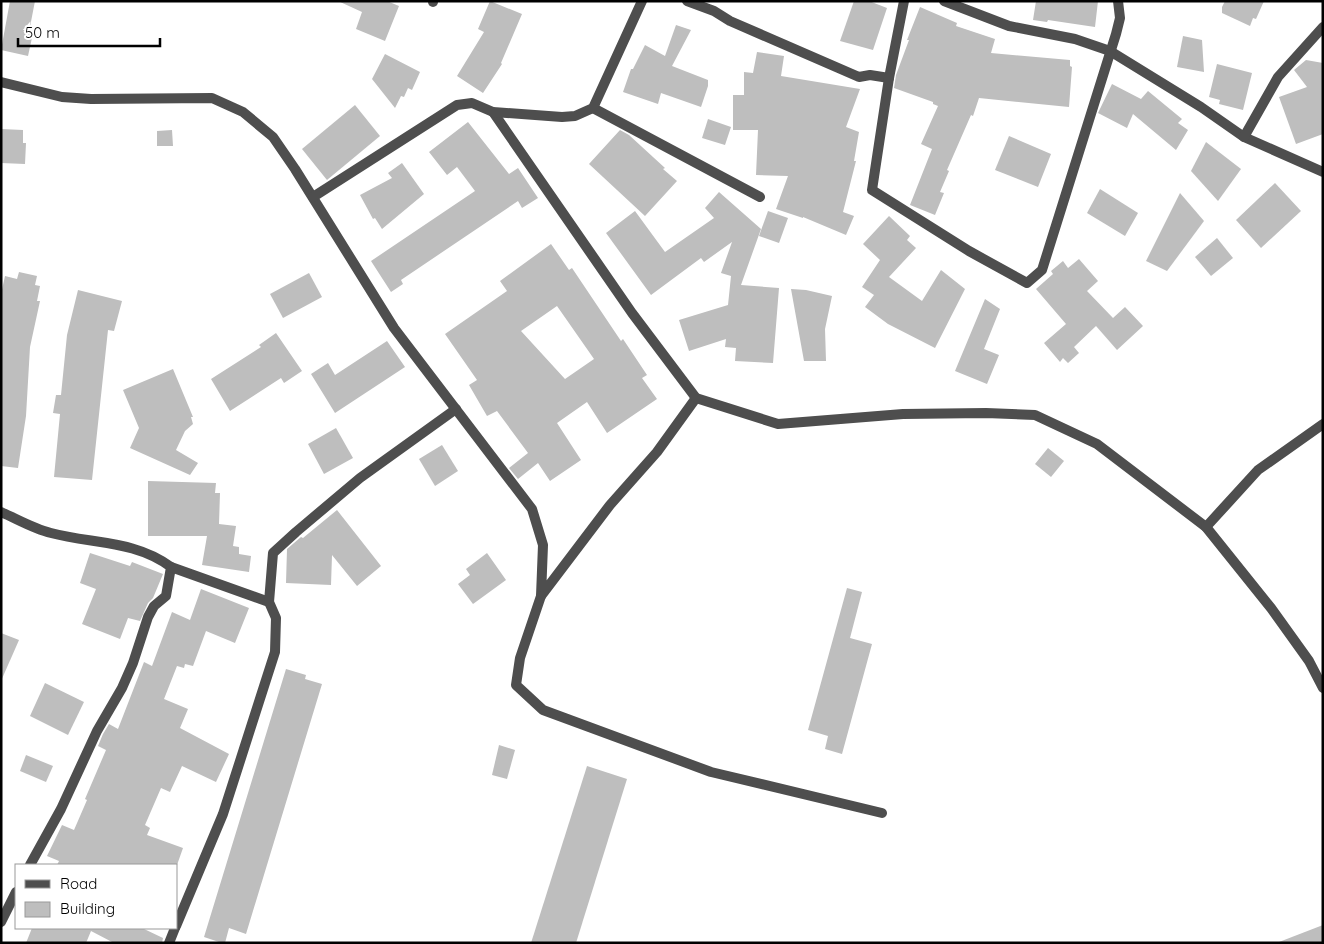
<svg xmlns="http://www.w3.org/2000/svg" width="1324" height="944" font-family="Quicksand,sans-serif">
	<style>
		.building { fill: #bebebe; fill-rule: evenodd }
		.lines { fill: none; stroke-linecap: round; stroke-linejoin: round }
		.street { stroke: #4e4e4e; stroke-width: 10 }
	</style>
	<rect width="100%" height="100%" fill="#fff"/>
	<!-- building -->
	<g class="building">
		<path d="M10,1H35L29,32L33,33L28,56L1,50Z"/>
		<path d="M338,1H387L399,6L385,41L356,29L362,12Z"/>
		<path d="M490,1L522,14L501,63L502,64L483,93L457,76L484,32L478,29Z"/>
		<path d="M854,1H869L887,8L873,50L840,41Z"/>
		<path d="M1036,1H1098L1095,27L1048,20L1047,22L1033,20Z"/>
		<path d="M1225,1H1264L1256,19L1253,18L1250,26L1222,13V7Z"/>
		<path d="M920,7L957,23L956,26L995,39L991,53L1070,60V66L1072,67L1069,107L979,98L973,116L971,115L947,170L949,171L940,192L944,193L935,215L910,205L932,149L921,144L938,106L933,104V102L894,88L896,75L909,40H907Z"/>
		<path d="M676,25L691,30L672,66L708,80V86L701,107L661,93L658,104L623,92L631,69H633L645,45L665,56Z"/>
		<path d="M1183,36L1202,40L1204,72L1177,67Z"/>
		<path d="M757,52L784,56L781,76L860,89L846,127L859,132L854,161H856L843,212L854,216L846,235L803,217V218L776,209L788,176L756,175L758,130H733V95H744V72L753,73Z"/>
		<path d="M385,54L420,72L412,90L408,88L404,97L401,96L395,108L372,79Z"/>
		<path d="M1306,60L1323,63V134L1296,144L1279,97L1307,87L1294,70Z"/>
		<path d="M1217,64L1252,73L1243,110L1219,104L1220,100L1209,97Z"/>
		<path d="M1112,84L1141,99L1148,91L1182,119L1178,123L1188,130L1176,150L1133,114L1127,128L1098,113Z"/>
		<path d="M355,105L380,136L327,180L302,149Z"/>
		<path d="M708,119L731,127L725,145L702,138Z"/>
		<path d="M468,122L509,174L518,168L538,198L522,208L518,201L401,280L403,284L391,292L371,261L475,191L457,167L447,175L429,152Z"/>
		<path d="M1,129L23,130V143H26L25,164L1,163Z"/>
		<path d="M172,130L173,146H157V131Z"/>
		<path d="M620,130L629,135L665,168L663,169L677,181L645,216L589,164Z"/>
		<path d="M1009,136L1051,154L1038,187L995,170Z"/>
		<path d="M1206,142L1241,169L1218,201L1191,171Z"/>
		<path d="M402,163L424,194L382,229L375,218L373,219L360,195L392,178L388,173Z"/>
		<path d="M1275,183L1301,211L1261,248L1236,220Z"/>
		<path d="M1100,189L1138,213L1125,236L1087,213Z"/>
		<path d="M719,192L761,229L741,285L779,288L773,363L735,361L736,348L725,347L726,339L689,351L679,320L728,305L731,276L721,273L732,242L704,262L701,258L651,295L606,233L635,211L665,252L714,218L705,208Z"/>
		<path d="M1180,193L1204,221L1167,271L1146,261Z"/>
		<path d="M768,211L788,218L779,243L759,236Z"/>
		<path d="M889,216L910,236L907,240L916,248L889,277L922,301L941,270L965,289L935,348L888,324L865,307L874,295L862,287L880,260L863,244Z"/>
		<path d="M1217,238L1233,258L1211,276L1195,257Z"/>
		<path d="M551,244L569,270L572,268L621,341L623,339L647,375L642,378L657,399L607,433L587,402L557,423L581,460L550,481L538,463L518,479L509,468L528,453L497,411L487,416L469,385L477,380L445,334L507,291L500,281ZM557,306L594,359L565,379L521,331Z"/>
		<path d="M1079,259L1098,281L1087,291L1113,318L1125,307L1143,326L1117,350L1096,326L1074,347L1079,353L1068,363L1063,358L1060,362L1044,343L1066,324L1036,289L1053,274L1051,271L1063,261L1068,268Z"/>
		<path d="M19,272L37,276L35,285L40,286L37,301H40L30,347L26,416L18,468L1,466V294L5,276L17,279Z"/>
		<path d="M309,273L322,297L283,318L270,294Z"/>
		<path d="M791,289L806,290L832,296L825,329L826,361H804Z"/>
		<path d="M78,290L122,301L114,331L108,330L92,480L54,477L60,414L53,413L56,395H61L67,335Z"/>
		<path d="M985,299L1000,309L984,349L999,355L987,384L955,371Z"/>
		<path d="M276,333L302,371L284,383L281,378L230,411L211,379L261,347L259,345Z"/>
		<path d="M387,341L405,367L335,413L311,374L328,363L335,375Z"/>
		<path d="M173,369L193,417H191L193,424L185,431L176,450L198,463L190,475L130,448L139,428L123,390Z"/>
		<path d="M336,428L353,458L324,474L308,444Z"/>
		<path d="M442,445L458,471L435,486L419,459Z"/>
		<path d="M1048,448L1064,461L1051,477L1035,464Z"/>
		<path d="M148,481L216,483L215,493H220L219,524L236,526L233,546L239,547V554L251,556L249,572L202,565L207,536H148Z"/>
		<path d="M337,510L381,566L357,586L332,555L331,585L286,583L287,549L301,537L303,538Z"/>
		<path d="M90,553L130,566L132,562L163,574L153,598L148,603L140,621L128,618L120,639L82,624L96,589L80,583Z"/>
		<path d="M487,553L506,580L473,604L458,584L470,575L466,569Z"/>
		<path d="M847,588L862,592L850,638L872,644L842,754L825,749L828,736L808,730Z"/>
		<path d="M201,589L249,608L235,643L206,631L193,666L185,664L184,668L177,666L164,699L188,709L180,728L229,754L216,782L182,766L170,792L161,788L145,825L150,828L147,835L183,848L177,865H57L59,861L47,856L62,825L74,830L87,800L85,799L106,750L98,746L103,734L109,724L118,729L144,662L152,666L172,612L190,620Z"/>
		<path d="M1,633L19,640L1,681Z"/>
		<path d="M286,669L306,675L305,679L322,684L246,934L229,928L225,943H222L204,937Z"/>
		<path d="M45,683L84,702L68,735L30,716Z"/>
		<path d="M499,745L515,750L507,779L492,775Z"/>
		<path d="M26,755L53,766L46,782L20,771Z"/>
		<path d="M587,766L627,779L576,943H531Z"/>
		<path d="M1323,925V943H1280L1279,942Z"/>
		<path d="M32,928H142L163,938L162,943H114L91,931L86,943H26Z"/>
	</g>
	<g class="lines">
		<!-- street -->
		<g class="street">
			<path d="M687,1L714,11L730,21L859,77L870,75L889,78L904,1"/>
			<path d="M944,1L1009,26L1075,39L1110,51L1201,107L1244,137L1323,172"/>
			<path d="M433,2V1"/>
			<path d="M889,78L872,190L969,251L1027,283L1042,270L1116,34L1120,18L1118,1"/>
			<path d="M1,82L62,97L91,99L212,98L243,112L273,137L295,169L394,328L532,509L543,545L541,596L610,505L657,452L696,398"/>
			<path d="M593,108L760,197"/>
			<path d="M493,112L632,313L696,398L778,424L903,414L986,413L1035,415L1097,444L1206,527L1271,608L1309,661L1323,688"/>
			<path d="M1244,137L1278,77L1323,27"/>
			<path d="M313,197L457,105L472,103L493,112L562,117L575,116L593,108L642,1"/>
			<path d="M1,512C17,519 34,529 51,533C92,544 135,540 171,567L166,596L154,606L148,617L133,663L122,688L97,731L61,809L30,865"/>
			<path d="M1206,527L1258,470L1323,424"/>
			<path d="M171,567L269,602"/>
			<path d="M541,596L520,658L516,685L543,710L711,772L882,813"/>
			<path d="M1,922L16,892"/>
			<path d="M176,926L223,814L275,652L276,618L269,602L273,553L296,532L360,478L456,409"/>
			<path d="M169,943L175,928"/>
		</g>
	</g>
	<!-- border -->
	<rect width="1324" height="944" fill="none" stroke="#000000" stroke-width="5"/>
	<!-- legend -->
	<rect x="15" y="864" width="162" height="65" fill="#ffffff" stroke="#999999"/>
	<rect x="25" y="880" width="25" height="8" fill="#4e4e4e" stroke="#999999"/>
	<text x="60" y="889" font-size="15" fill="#000000">Road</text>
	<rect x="25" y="902" width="25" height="15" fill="#bebebe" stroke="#999999"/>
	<text x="60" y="914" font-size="15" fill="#000000">Building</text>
	<!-- scale -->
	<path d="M18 38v8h142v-8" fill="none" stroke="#000000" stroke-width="2.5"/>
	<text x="25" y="38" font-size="15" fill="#000000" stroke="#ffffff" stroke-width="4" paint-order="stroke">50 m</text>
</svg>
